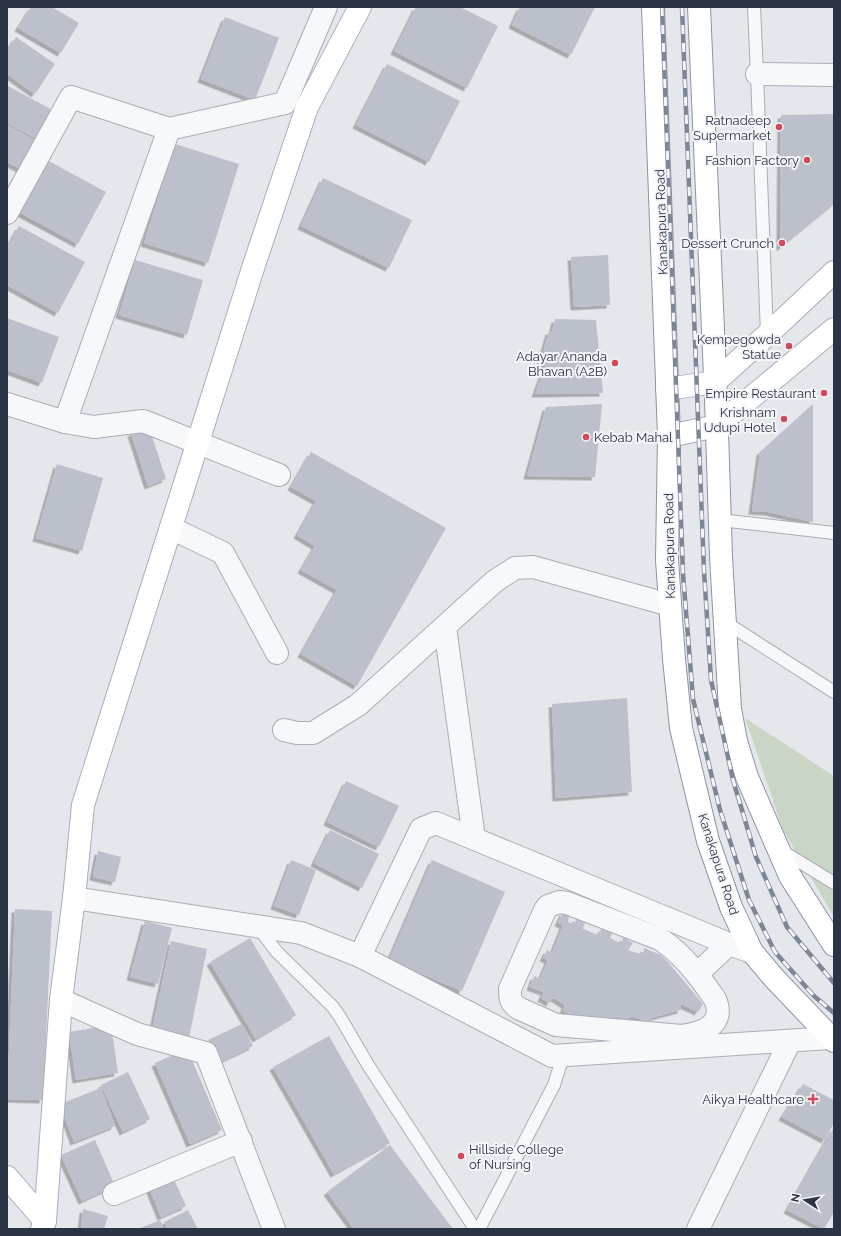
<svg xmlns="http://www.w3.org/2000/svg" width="841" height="1236" font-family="Raleway,sans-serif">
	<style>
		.green { fill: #c9d6c5 }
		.building { fill: #bbc0ca; filter: url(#shadow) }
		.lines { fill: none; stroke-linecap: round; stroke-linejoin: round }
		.lane-casing { stroke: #a9aeb7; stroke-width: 14 }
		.street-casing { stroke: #a9aeb7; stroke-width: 24 }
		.secondary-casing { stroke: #a9aeb7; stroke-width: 24 }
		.highway-casing { stroke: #8b94a3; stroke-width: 24 }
		.lane { stroke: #f7f8fa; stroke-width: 12 }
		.street { stroke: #f7f8fa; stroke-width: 22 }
		.secondary { stroke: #fff; stroke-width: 22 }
		.highway { stroke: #fff; stroke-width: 22 }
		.rail-casing { stroke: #7d8696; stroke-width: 4.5 }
		.rail { stroke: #f4f6f9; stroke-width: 3; stroke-dasharray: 9; stroke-linecap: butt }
		.poi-dot { fill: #d1495b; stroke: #f4f6f9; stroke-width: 1.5 }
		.labels { text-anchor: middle; stroke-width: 4; stroke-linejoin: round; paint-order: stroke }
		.poi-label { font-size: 13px; fill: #2b3445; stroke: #f4f6f9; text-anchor: end }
		.street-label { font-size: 13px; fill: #2b3445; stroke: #f4f6f9 }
	</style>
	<defs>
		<filter id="shadow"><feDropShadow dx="-3.5" dy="3.5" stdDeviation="0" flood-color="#0004"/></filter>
	</defs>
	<rect width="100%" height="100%" fill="#e4e7ec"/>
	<!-- green -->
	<path class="green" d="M745,718L834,776V917L783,830Z"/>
	<!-- building -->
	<g class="building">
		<path d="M31,7H52L79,23L61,53L18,28Z"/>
		<path d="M416,7H460L498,26L467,88L394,51Z"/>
		<path d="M520,7H595L571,55L512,25Z"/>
		<path d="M225,17L279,38L255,100L201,79Z"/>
		<path d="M16,37L55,64L35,94L7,74V51Z"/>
		<path d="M387,64L460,101L429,162L356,125Z"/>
		<path d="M8,86L58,113L43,142L7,123Z"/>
		<path d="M834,114V204L780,248L781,115Z"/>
		<path d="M7,125L40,143L26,172L7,162Z"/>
		<path d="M175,144L239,164L208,263L144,243Z"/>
		<path d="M45,159L106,192L78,244L17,211Z"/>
		<path d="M323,178L412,220L389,268L301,226Z"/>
		<path d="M19,226L85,262L58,313L7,285V248Z"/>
		<path d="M608,255L610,305L574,307L571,257Z"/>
		<path d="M135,260L203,280L187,335L119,315Z"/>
		<path d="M7,318L59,337L42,383L7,370Z"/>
		<path d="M555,319L596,320L603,393L535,394L545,366L540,363L549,331H552Z"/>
		<path d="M602,404L595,477L527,476L546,407Z"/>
		<path d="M813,404V522L768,512L752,511L760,452Z"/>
		<path d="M149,427L166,479L148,486L131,433Z"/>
		<path d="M311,452L446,528L357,686L301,654L337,590L301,570L315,546L297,535L316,501L291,487Z"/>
		<path d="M57,464L103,478L82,551L36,538Z"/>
		<path d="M627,698L632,792L556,798L552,704Z"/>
		<path d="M346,781L399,806L379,847L327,822Z"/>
		<path d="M330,830L379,854L362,888L314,863Z"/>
		<path d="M98,851L121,857L115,882L93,877Z"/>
		<path d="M291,860L316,870L299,915L274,906Z"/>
		<path d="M432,860L505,892L462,991L389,960Z"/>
		<path d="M15,909L52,911L43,1100L7,1099Z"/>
		<path d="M563,912L569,916L568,922L575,924L576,918L585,922L583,929L598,935L602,928L612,933L610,938L622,944L623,937L633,943L628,950L637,953L644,954V948L661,955L668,962L703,1004L698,1012L681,1004V1010L651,1018L650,1023L632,1016L625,1021L617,1016L614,1022L597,1016V1022L582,1014L577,1017L563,1011L565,1005L556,999L552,998L550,1003L541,998L544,992L530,987L534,976L540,979L548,960L543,958L547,950L552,953L563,925L558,923Z"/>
		<path d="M145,921L172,928L158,984L130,977Z"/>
		<path d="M250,938L296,1015L256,1039L210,962Z"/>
		<path d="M171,941L207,949L188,1043L151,1035Z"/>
		<path d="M242,1024L253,1046L218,1063L208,1040Z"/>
		<path d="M111,1025L118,1073L76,1080L69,1032Z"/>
		<path d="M329,1036L390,1143L334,1174L273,1067Z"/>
		<path d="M187,1049L222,1130L190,1144L155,1063Z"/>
		<path d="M128,1072L150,1119L123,1132L101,1085Z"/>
		<path d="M803,1084L834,1100V1123L825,1140L782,1117Z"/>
		<path d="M101,1088L115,1126L74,1142L60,1104Z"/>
		<path d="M834,1127V1212L824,1229L787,1210Z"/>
		<path d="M95,1140L115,1186L82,1201L61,1155Z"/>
		<path d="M390,1145L453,1229H354L327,1192Z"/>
		<path d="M172,1175L186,1206L161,1217L148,1185Z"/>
		<path d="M83,1209L108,1216L104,1229H81Z"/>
		<path d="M188,1210L198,1229H168L164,1222Z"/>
		<path d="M160,1220L164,1229H138Z"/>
	</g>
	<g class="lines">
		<defs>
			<g id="lane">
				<path d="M754,7L757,74L767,335"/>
				<path d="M720,520L834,533"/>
				<path d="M725,622L834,692"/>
				<path d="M782,851L834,883"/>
				<path d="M257,926L277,952L333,1007L340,1017L368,1065L475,1229"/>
				<path d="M479,1229L554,1085L563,1056"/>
			</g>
			<g id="street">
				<path d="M757,74L834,75"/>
				<path d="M7,213L71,97L169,129L285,103L326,7"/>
				<path d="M7,404L65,422L169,129"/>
				<path d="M65,422L94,427L143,421L279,475"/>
				<path d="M171,528L223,553L277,653"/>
				<path d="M445,627L474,838"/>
				<path d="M284,730L297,733H313L358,705L495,581L515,568L533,567L670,605"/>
				<path d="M74,898L301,933L360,956L552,1056L830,1038"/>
				<path d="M559,902L567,903L660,939C684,955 699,976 715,999C726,1025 703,1033 682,1036L556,1025L518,1008C510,1002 510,998 510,989L545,910L548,906Z"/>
				<path d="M360,956L421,829L436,823L729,944L752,952"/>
				<path d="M697,974L729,944"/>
				<path d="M61,1000L137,1034L206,1053L274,1229"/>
				<path d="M114,1194L241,1141"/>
				<path d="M698,1229L790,1041"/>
			</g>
			<g id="secondary">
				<path d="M667,389L715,382L767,335L834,272"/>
				<path d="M669,436L717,426L834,329"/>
				<path d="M7,1177L45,1221"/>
				<path d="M42,1229L45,1221L61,1000L74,898L83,805L253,268L307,107L360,7"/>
			</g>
			<g id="highway">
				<path d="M653,7L669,436L667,560L674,659L681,728L708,841L731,907L752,952L774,978L834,1041"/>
				<path d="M699,7L716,399L721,557L730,709L736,741L747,777L790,876L834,945"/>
			</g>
		</defs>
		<!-- lane casing -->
		<use href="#lane" class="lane-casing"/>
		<!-- street casing -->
		<use href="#street" class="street-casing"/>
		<!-- secondary casing -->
		<use href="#secondary" class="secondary-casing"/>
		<!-- highway casing -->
		<use href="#highway" class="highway-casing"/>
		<!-- lane -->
		<use href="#lane" class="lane"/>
		<!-- street -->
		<use href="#street" class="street"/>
		<!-- secondary -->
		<use href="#secondary" class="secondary"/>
		<!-- highway -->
		<use href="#highway" class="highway"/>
		<defs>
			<g id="rail">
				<path d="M662,7L683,574L693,699L720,810L749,900L775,952L814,996L834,1013"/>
				<path d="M682,7L704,571L711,680L733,780L756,857L787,927L834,983"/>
			</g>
		</defs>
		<!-- rail casing -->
		<use href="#rail" class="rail-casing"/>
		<!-- rail -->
		<use href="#rail" class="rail"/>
	</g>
	<!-- markers -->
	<g class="poi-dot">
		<circle cx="779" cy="127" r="4"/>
		<circle cx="807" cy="160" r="4"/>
		<circle cx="782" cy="243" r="4"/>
		<circle cx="789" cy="346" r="4"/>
		<circle cx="615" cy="363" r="4"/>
		<circle cx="824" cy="393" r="4"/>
		<circle cx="784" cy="419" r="4"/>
		<circle cx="586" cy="437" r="4"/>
		<path d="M811 1093h4v4h4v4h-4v4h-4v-4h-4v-4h4z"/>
		<circle cx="461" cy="1156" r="4"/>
	</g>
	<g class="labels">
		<!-- poi labels -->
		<g class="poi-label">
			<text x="771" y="125">Ratnadeep<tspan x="771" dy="15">Supermarket</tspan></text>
			<text x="799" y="165">Fashion Factory</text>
			<text x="774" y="248">Dessert Crunch</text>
			<text x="781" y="344">Kempegowda<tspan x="781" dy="15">Statue</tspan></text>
			<text x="607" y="361">Adayar Ananda<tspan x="607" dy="15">Bhavan (A2B)</tspan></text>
			<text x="816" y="398">Empire Restaurant</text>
			<text x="776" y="417">Krishnam<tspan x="776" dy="15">Udupi Hotel</tspan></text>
			<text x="594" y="442" text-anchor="start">Kebab Mahal</text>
			<text x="804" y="1104">Aikya Healthcare</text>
			<text x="469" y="1154" text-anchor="start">Hillside College<tspan x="469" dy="15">of Nursing</tspan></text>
		</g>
		<!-- street labels -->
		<g class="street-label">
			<text transform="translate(661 222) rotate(-92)" y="5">Kanakapura Road</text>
			<text transform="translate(669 546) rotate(-91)" y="5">Kanakapura Road</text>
			<text transform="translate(719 864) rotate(72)" y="5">Kanakapura Road</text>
		</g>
	</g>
	<!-- border -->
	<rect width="841" height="1236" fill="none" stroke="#2b3445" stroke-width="16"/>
	<!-- north arrow -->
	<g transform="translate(805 1200) rotate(282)" stroke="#f4f6f9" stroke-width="3" paint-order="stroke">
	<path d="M0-3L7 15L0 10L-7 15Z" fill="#2b3445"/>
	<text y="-6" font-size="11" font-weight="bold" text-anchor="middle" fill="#2b3445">N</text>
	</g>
</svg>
